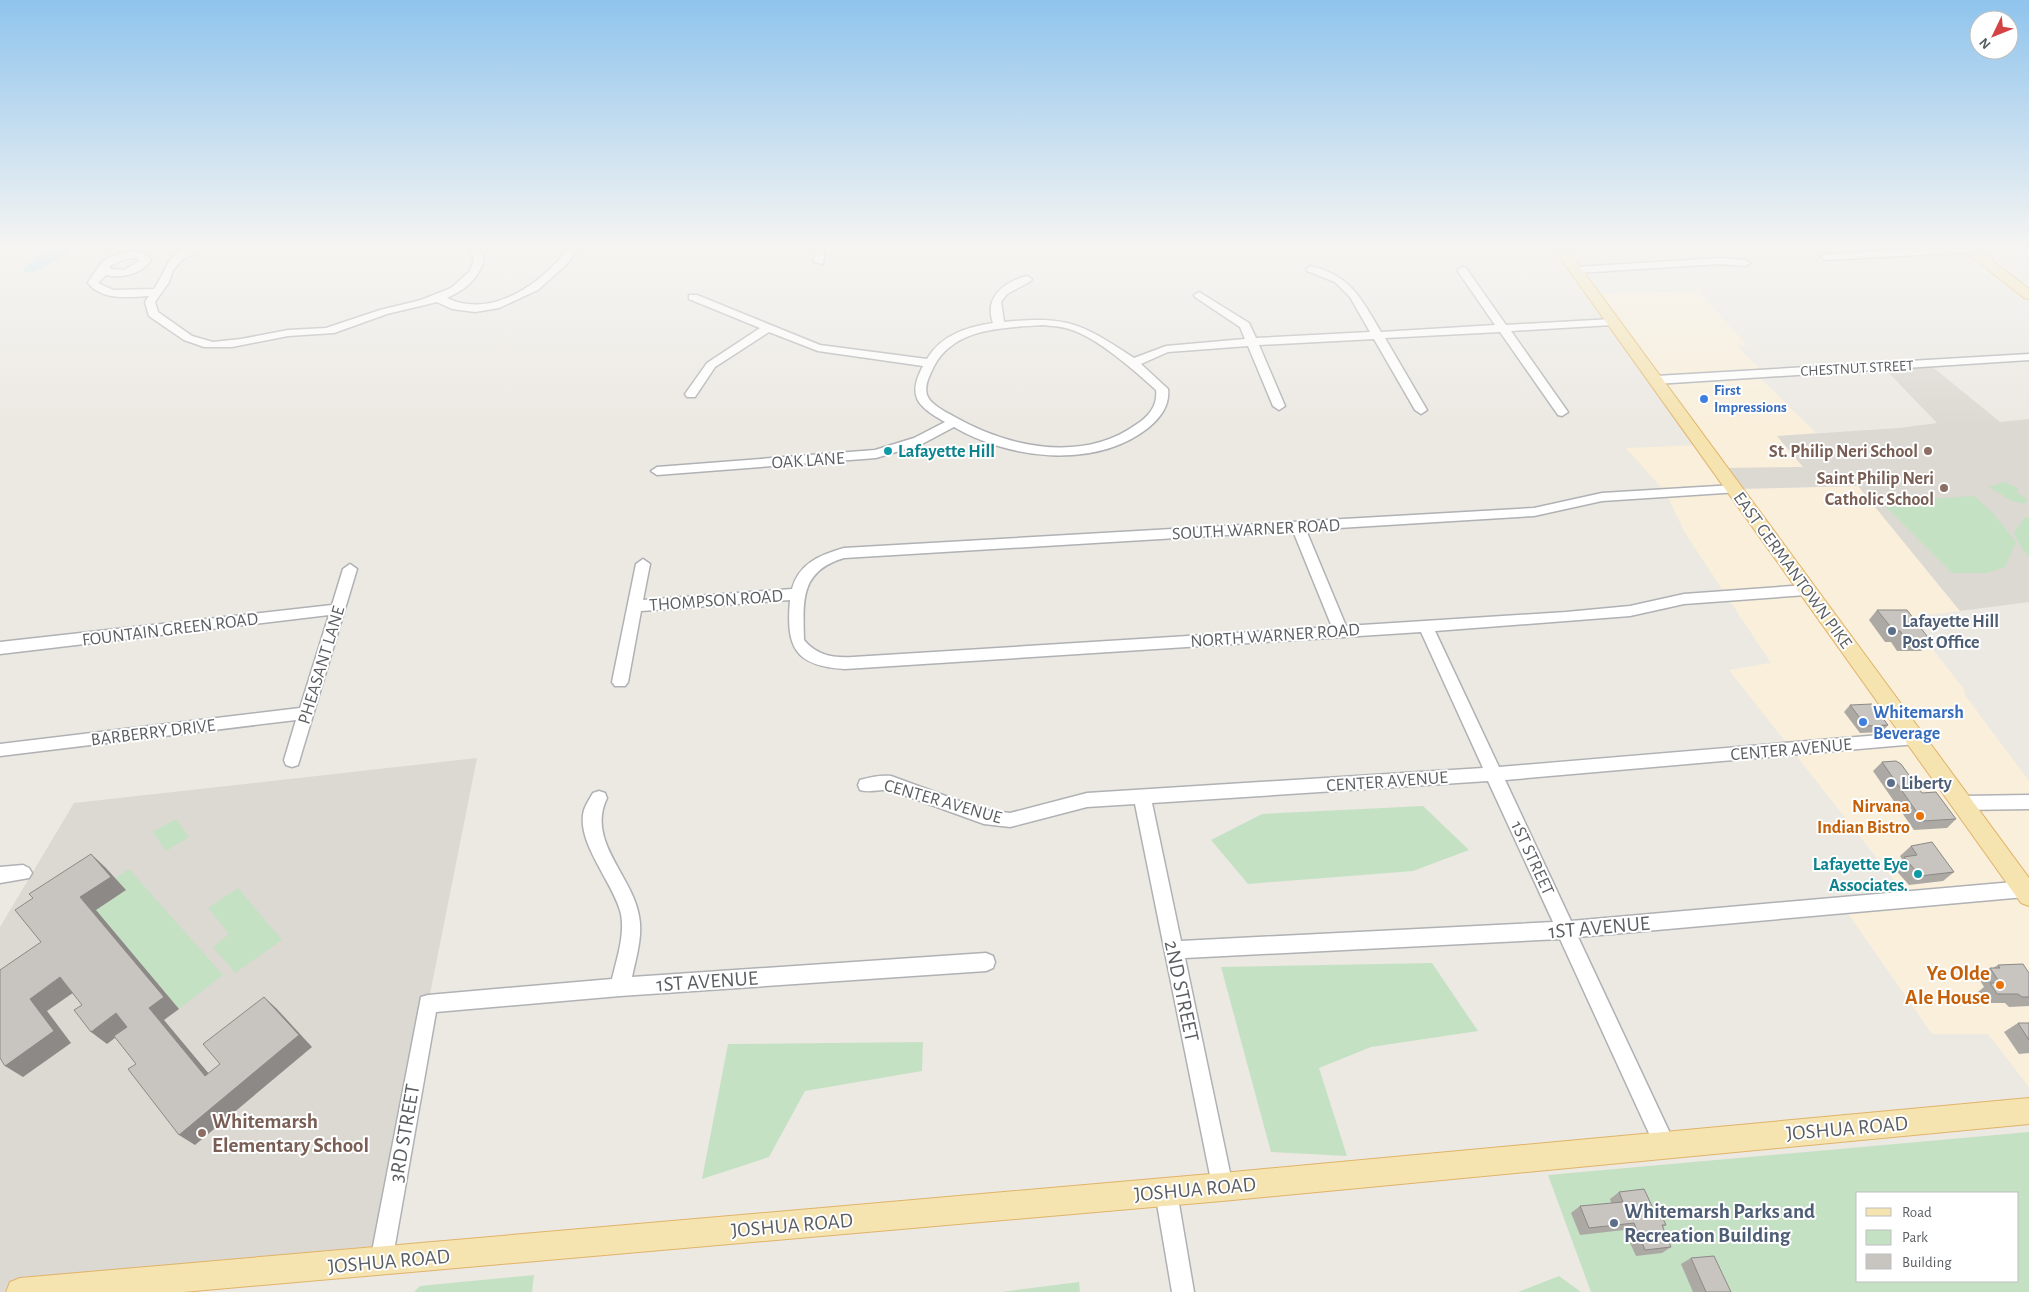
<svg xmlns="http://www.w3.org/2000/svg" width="2029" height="1292" font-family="'Alegreya Sans',sans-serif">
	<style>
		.commercial { fill: #f9efdb }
		.education { fill: #dcd8d2 }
		.green { fill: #c5e1c3; fill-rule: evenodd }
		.water { fill: #abdbf4 }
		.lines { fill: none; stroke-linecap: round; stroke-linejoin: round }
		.minor-casing { stroke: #afb1b4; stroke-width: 3 }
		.major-casing { stroke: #e0b369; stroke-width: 2 }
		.minor { fill: #fff; fill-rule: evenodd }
		.major { fill: #f5e3b0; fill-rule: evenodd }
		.wall { fill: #aca9a5 }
		.shaded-wall { fill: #8c8986 }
		.building { fill: #c8c4c0; stroke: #8c8986 }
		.shop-dot { fill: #3f7fe0; stroke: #fff; stroke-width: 2 }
		.culture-dot { fill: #0f9aa8; stroke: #fff; stroke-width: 2 }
		.education-dot { fill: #8d6e63; stroke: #fff; stroke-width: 2 }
		.service-dot { fill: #5c6f8a; stroke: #fff; stroke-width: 2 }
		.food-dot { fill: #e8710a; stroke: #fff; stroke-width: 2 }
		.labels { text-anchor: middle; stroke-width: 4; stroke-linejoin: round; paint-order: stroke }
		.far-street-label { font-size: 15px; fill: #5b5f62; stroke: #fff }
		.far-shop-label { font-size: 15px; font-weight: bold; fill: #366cbe; stroke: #fff; text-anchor: start }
		.culture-label { font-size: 18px; font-weight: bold; fill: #0d838f; stroke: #fff; text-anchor: start }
		.education-label { font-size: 18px; font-weight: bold; fill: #785e54; stroke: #fff; text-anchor: end }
		.street-label { font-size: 18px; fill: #5b5f62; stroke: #fff }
		.service-label { font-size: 18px; font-weight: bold; fill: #4e5e75; stroke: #fff; text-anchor: start }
		.shop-label { font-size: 18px; font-weight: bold; fill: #366cbe; stroke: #fff; text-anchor: start }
		.food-label { font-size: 18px; font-weight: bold; fill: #c56008; stroke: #fff; text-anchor: end }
		.near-street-label { font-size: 21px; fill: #5b5f62; stroke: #fff }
		.near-food-label { font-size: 21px; font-weight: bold; fill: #c56008; stroke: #fff; text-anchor: end }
		.near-education-label { font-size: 21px; font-weight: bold; fill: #785e54; stroke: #fff; text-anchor: start }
		.near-service-label { font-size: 21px; font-weight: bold; fill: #4e5e75; stroke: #fff; text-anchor: start }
	</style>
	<rect width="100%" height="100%" fill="#ece9e3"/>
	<!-- commercial -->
	<path class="commercial" d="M1698,291L1747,345L1737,346L1764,373L1756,374L1816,433L1778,436L1804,467L1734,489L1858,486L1960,611L1907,617L1964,689L1965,695L2029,781V1087L1988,1034H1932L1842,905L1909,899L1729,670L1771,663L1685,533L1666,493L1626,448L1702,445L1593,294Z"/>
	<!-- education -->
	<g class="education">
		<path d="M1929,364L2000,422L2029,419V602L1960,611L1858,486L1734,489L1719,468L1803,467L1777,436L1899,428L1937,423L1882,366Z"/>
		<path d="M477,758L428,1004L381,1262L0,1292V927L74,803Z"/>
	</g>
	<!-- green -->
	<g class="green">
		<path d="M2004,482L2018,488V493L2027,499L2025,504L2012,501L1989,487Z"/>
		<path d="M1974,496L1991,511L2016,542L2005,567L1987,573H1952L1881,502Z"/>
		<path d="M2029,517V557L2021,548L2014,533L2024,518Z"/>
		<path d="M1423,806L1469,850L1413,871L1248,884L1211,840L1262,814Z"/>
		<path d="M176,819L189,837L166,851L153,832Z"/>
		<path d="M129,869L223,975L179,1009L104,920L75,924L125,890L115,878Z"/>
		<path d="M238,888L282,940L235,973L213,947L229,934L208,908Z"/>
		<path d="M1432,963L1478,1031L1371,1047L1319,1068L1347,1156L1271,1152L1221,967Z"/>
		<path d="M923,1042L922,1071L805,1091L769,1157L702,1179L728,1044Z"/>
		<path d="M2029,1132V1292H1591L1548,1175ZM1858,1193H2018V1281H1858Z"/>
		<path d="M534,1275L532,1292H414L420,1286Z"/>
		<path d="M1559,1276L1581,1292H1518Z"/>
		<path d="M1079,1282L1080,1292H1001Z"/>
	</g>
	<!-- water -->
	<path class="water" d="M52,245H84C63,253 46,272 24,273L23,269Z"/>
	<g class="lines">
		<defs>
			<g id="minor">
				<path d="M192,245H207L181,261L173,270L169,282L155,302L158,312L192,336L213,342L241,339L288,330L326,328L380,310L421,300L451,288L470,271L474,259L468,245H478L484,259C478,280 466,289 447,298C493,320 544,282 571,245H581L569,262L538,290L499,308L475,312L452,309L437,302L387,314L334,333L288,336L232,347H204L184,340L149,316L145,302L149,296C129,297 102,301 88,283C90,278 101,264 103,261C114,253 138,247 149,256L151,261C140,274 122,279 106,275L98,283L113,290L154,289C168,269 164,256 192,245ZM134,258L141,260L124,270L110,269V266L122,260Z"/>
				<path d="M815,245H825L823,264L814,262Z"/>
				<path d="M1969,247L1974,250L1973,252L1826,260L1821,257L1826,254Z"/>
				<path d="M1720,258L1745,260L1750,263L1745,266L1720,264L1576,273L1571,270L1576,267Z"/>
				<path d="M1311,266C1351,276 1361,298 1381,332L1495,325L1457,270L1462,267L1466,268L1506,325L1612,319L1617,322L1612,325L1511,331L1568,412L1562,416L1558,415L1500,332L1385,338L1427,410L1421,414L1415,410L1374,339L1259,345L1285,406L1279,410L1273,406L1248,346L1168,352L1141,364L1168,389C1170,406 1160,418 1148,428C1094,470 1009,459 954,427L922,444L876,458L657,475L651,471L657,467L875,450L914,438L945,422C917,406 907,396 923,366L818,351L769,332L715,367L695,397H687L685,394L707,363L760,328L689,299V295H697L820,345L927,359C941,335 967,327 993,323C984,298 1003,282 1027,276L1032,279L1031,281L1007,294L1001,302L1004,322C1069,316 1080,323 1134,358L1166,346L1245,339L1240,327L1195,297L1194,295L1199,292L1249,323L1256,338L1370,332L1350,297L1335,282L1307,271L1306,269ZM1042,325C1051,326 1061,326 1069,329C1097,337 1135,371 1156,390C1158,405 1149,416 1137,424C1082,464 1007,447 953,416C944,411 930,404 927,395C924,385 930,375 934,366C955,327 1004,328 1042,325Z"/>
				<path d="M2029,354V360L1656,384L1650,380L1656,376Z"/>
				<path d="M1734,485L1739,486L1741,489L1739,492L1602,501L1534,516L1306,530L1346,626L1566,612L1630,606L1684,594L1806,585L1813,590L1806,595L1684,604L1630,616L1435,631L1499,767L1916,732L1922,734L1924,738L1922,742L1916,744L1505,780L1571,921L2025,881L2029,883V895L2025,897L1578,937L1676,1146L1672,1153L1665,1157L1658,1153L1560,939L1185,958L1233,1187L1230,1195L1222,1198L1214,1195L1135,804L1087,807L1010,827L984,824L890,790C880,789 870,793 860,790L858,785L860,780C871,777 880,775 891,776L984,810L1010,813L1087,793L1483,768L1421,632L845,669C794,666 786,647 790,600L641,611L628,682L625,686H615L612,682L636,564L643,559L650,564L643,600L792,589C799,563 820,555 844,548L1534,508L1602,493ZM1293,531L1332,627L853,657C834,658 817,656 804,640C803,600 800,571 844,558ZM1488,781L1553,922L1181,941L1152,803Z"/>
				<path d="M350,564L357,569L298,765L292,767L286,765L284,760L296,720L0,756V744L300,708L329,615L0,654V642L332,605L343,569Z"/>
				<path d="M599,791L605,793L607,798C586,841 632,875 639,916C643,936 636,958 632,977L986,953L993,956L995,962L993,968L986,971L620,996L436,1012L392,1262L389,1270L381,1273L373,1270L370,1262L421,997L428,995L612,979C617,958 625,935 621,914C614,883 575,842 584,810C586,804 590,798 593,793Z"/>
				<path d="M2029,795V809L1963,810L1957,808L1955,803L1957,798L1963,796Z"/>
				<path d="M23,865L29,868L32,873L29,878L0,883V867Z"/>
				<path d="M1166,1181L1174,1184L1177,1192L1194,1292H1172L1155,1192L1158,1184Z"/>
			</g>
			<g id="major">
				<path d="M1551,245H1564L2029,878V906L2021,903Z"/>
				<path d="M1957,245H1972L2029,289V299L2024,298Z"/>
				<path d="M2029,1098V1124L1222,1201L183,1292H6L10,1282L20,1278L1222,1173Z"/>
			</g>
		</defs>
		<!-- minor casing -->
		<use href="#minor" class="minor-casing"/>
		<!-- major casing -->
		<use href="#major" class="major-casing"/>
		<!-- minor -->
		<use href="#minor" class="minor"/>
		<!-- major -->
		<use href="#major" class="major"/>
	</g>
	<!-- wall -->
	<g class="wall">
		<path d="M1877,610L1930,640L1921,651H1897L1891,642H1885L1869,620Z"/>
		<path d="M1850,705L1888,725L1882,732L1860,733L1844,712Z"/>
		<path d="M1882,762L1922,793L1956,819L1947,828L1914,830L1873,771Z"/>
		<path d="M1911,846L1954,872L1943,881L1909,885L1893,867L1902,859L1900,856Z"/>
		<path d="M1998,965L2029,973V1006L2009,1007L2005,1003H1984L1978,992L1984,987L1978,977L1990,968H1993Z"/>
		<path d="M2018,1023H2029V1053L2019,1054L2004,1032Z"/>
		<path d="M1619,1192L1653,1208L1666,1225L1663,1227L1671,1247L1662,1253L1636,1256L1624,1230L1580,1235L1571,1213L1580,1206L1611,1203L1610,1199Z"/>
		<path d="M1691,1258L1731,1292H1693L1681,1264Z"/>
	</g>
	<!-- shaded-wall -->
	<g class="shaded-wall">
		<path d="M91,854L105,867L126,890L96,910L179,1009L164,1020L220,1087L205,1076L149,1008L80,897Z"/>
		<path d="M60,977L77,990L47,1011L71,1043L23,1077L5,1066L30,999Z"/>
		<path d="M264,997L277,1009L312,1047L195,1145L179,1135Z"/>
		<path d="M116,1013L132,1025L107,1044L91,1032Z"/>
	</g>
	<!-- building -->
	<g class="building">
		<path d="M1877,610H1907L1930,640H1906L1900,631H1894Z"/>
		<path d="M1872,704L1888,725L1866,726L1850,705Z"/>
		<path d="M1896,761L1901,764L1922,793L1936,792L1956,819L1923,821L1882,762Z"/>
		<path d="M1932,842L1954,872L1920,876L1904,857L1917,855L1911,846Z"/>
		<path d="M91,854L111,877L80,897L164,997L149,1008L205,1076L220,1064L203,1044L264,997L299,1035L179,1135L128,1069L136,1064L114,1036L127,1027L116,1013L91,1032L74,1010L82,1005L60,977L30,999L54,1031L5,1066L0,1058V970L41,942L15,910L33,898L29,894Z"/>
		<path d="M2023,964L2029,973V997H2022L2018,994H1997L1990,983H2000L1990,968H2000L1998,965Z"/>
		<path d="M2018,1023H2029V1040Z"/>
		<path d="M1644,1189L1653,1208H1658L1666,1225H1662L1671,1247L1645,1250L1634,1223L1589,1228L1580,1206L1623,1202L1619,1192Z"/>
		<path d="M1714,1256L1731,1292H1706L1691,1258Z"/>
	</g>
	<!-- sky -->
	<linearGradient id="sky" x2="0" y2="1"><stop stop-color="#8fc4ed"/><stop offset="0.58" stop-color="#f6f5f2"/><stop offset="1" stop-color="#f6f5f2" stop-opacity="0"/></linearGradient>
	<rect width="2029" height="426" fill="url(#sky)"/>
	<!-- markers -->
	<g class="shop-dot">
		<circle cx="1704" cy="399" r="5"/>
		<circle cx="1863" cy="722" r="5"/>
	</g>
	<g class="culture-dot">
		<circle cx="888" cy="451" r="5"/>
		<circle cx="1918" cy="874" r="5"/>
	</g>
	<g class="education-dot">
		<circle cx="1928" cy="451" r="5"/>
		<circle cx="1944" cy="488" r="5"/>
		<circle cx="202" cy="1133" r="5"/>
	</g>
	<g class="service-dot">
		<circle cx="1892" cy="631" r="5"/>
		<circle cx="1891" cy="783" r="5"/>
		<circle cx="1614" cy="1223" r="5"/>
	</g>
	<g class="food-dot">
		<circle cx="1920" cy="816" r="5"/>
		<circle cx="2000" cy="985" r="5"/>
	</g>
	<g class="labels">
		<!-- far-street labels -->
		<g class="far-street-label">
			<text transform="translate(1857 368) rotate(-3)" y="5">CHESTNUT STREET</text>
		</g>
		<!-- far-shop labels -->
		<g class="far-shop-label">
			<text x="1714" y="395">First<tspan x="1714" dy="17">Impressions</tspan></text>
		</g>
		<!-- culture labels -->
		<g class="culture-label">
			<text x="898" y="457">Lafayette Hill</text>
			<text x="1908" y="870" text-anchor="end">Lafayette Eye<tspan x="1908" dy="21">Associates.</tspan></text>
		</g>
		<!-- education labels -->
		<g class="education-label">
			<text x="1918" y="457">St. Philip Neri School</text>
			<text x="1934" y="484">Saint Philip Neri<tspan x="1934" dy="21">Catholic School</tspan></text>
		</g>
		<!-- street labels -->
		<g class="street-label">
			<text transform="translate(808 460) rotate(-4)" y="6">OAK LANE</text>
			<text transform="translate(1256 529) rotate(-3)" y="6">SOUTH WARNER ROAD</text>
			<text transform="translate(1793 570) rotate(54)" y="6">EAST GERMANTOWN PIKE</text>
			<text transform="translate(716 600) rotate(-4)" y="6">THOMPSON ROAD</text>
			<text transform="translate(170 629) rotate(-7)" y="6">FOUNTAIN GREEN ROAD</text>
			<text transform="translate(1275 635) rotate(-4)" y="6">NORTH WARNER ROAD</text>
			<text transform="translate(321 665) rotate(-73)" y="6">PHEASANT LANE</text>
			<text transform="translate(153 732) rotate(-7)" y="6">BARBERRY DRIVE</text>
			<text transform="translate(1791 749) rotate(-5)" y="6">CENTER AVENUE</text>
			<text transform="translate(1387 781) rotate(-4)" y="6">CENTER AVENUE</text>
			<text transform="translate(943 801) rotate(16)" y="6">CENTER AVENUE</text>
			<text transform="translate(1533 858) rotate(65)" y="6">1ST STREET</text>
		</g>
		<!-- service labels -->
		<g class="service-label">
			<text x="1902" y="627">Lafayette Hill<tspan x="1902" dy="21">Post Office</tspan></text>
			<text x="1901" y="789">Liberty</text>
		</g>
		<!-- shop labels -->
		<g class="shop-label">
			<text x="1873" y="718">Whitemarsh<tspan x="1873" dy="21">Beverage</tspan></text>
		</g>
		<!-- food labels -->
		<g class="food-label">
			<text x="1910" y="812">Nirvana<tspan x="1910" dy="21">Indian Bistro</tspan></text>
		</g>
		<!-- near-street labels -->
		<g class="near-street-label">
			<text transform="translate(1599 927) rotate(-5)" y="7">1ST AVENUE</text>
			<text transform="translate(707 981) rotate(-4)" y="7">1ST AVENUE</text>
			<text transform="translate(1182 991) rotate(78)" y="7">2ND STREET</text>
			<text transform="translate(1847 1128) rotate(-5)" y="7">JOSHUA ROAD</text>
			<text transform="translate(404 1133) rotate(-80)" y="7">3RD STREET</text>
			<text transform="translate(1195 1189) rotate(-5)" y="7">JOSHUA ROAD</text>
			<text transform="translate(792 1225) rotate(-5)" y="7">JOSHUA ROAD</text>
			<text transform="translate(389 1261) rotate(-5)" y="7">JOSHUA ROAD</text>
		</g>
		<!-- near-food labels -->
		<g class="near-food-label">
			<text x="1990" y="980">Ye Olde<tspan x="1990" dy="24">Ale House</tspan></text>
		</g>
		<!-- near-education labels -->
		<g class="near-education-label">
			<text x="212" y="1128">Whitemarsh<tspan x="212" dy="24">Elementary School</tspan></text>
		</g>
		<!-- near-service labels -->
		<g class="near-service-label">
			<text x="1624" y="1218">Whitemarsh Parks and<tspan x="1624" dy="24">Recreation Building</tspan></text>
		</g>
	</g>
	<!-- legend -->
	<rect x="1856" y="1192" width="162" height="90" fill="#ffffff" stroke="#bdbfc0"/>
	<rect x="1866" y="1208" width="25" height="8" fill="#f5e3b0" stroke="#bdbfc0"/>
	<text x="1902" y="1217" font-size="15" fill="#5b5f62">Road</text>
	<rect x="1866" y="1230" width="25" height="15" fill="#c5e1c3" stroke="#bdbfc0"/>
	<text x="1902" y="1242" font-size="15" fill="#5b5f62">Park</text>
	<rect x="1866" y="1254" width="25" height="15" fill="#c8c4c0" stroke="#bdbfc0"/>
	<text x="1902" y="1267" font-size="15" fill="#5b5f62">Building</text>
	<!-- north arrow -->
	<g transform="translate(1994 35) rotate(227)"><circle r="24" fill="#ffffff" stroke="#bdbfc0"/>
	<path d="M0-4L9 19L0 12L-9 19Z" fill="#d44244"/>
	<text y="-8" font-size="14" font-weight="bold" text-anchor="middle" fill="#5b5f62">N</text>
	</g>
</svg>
